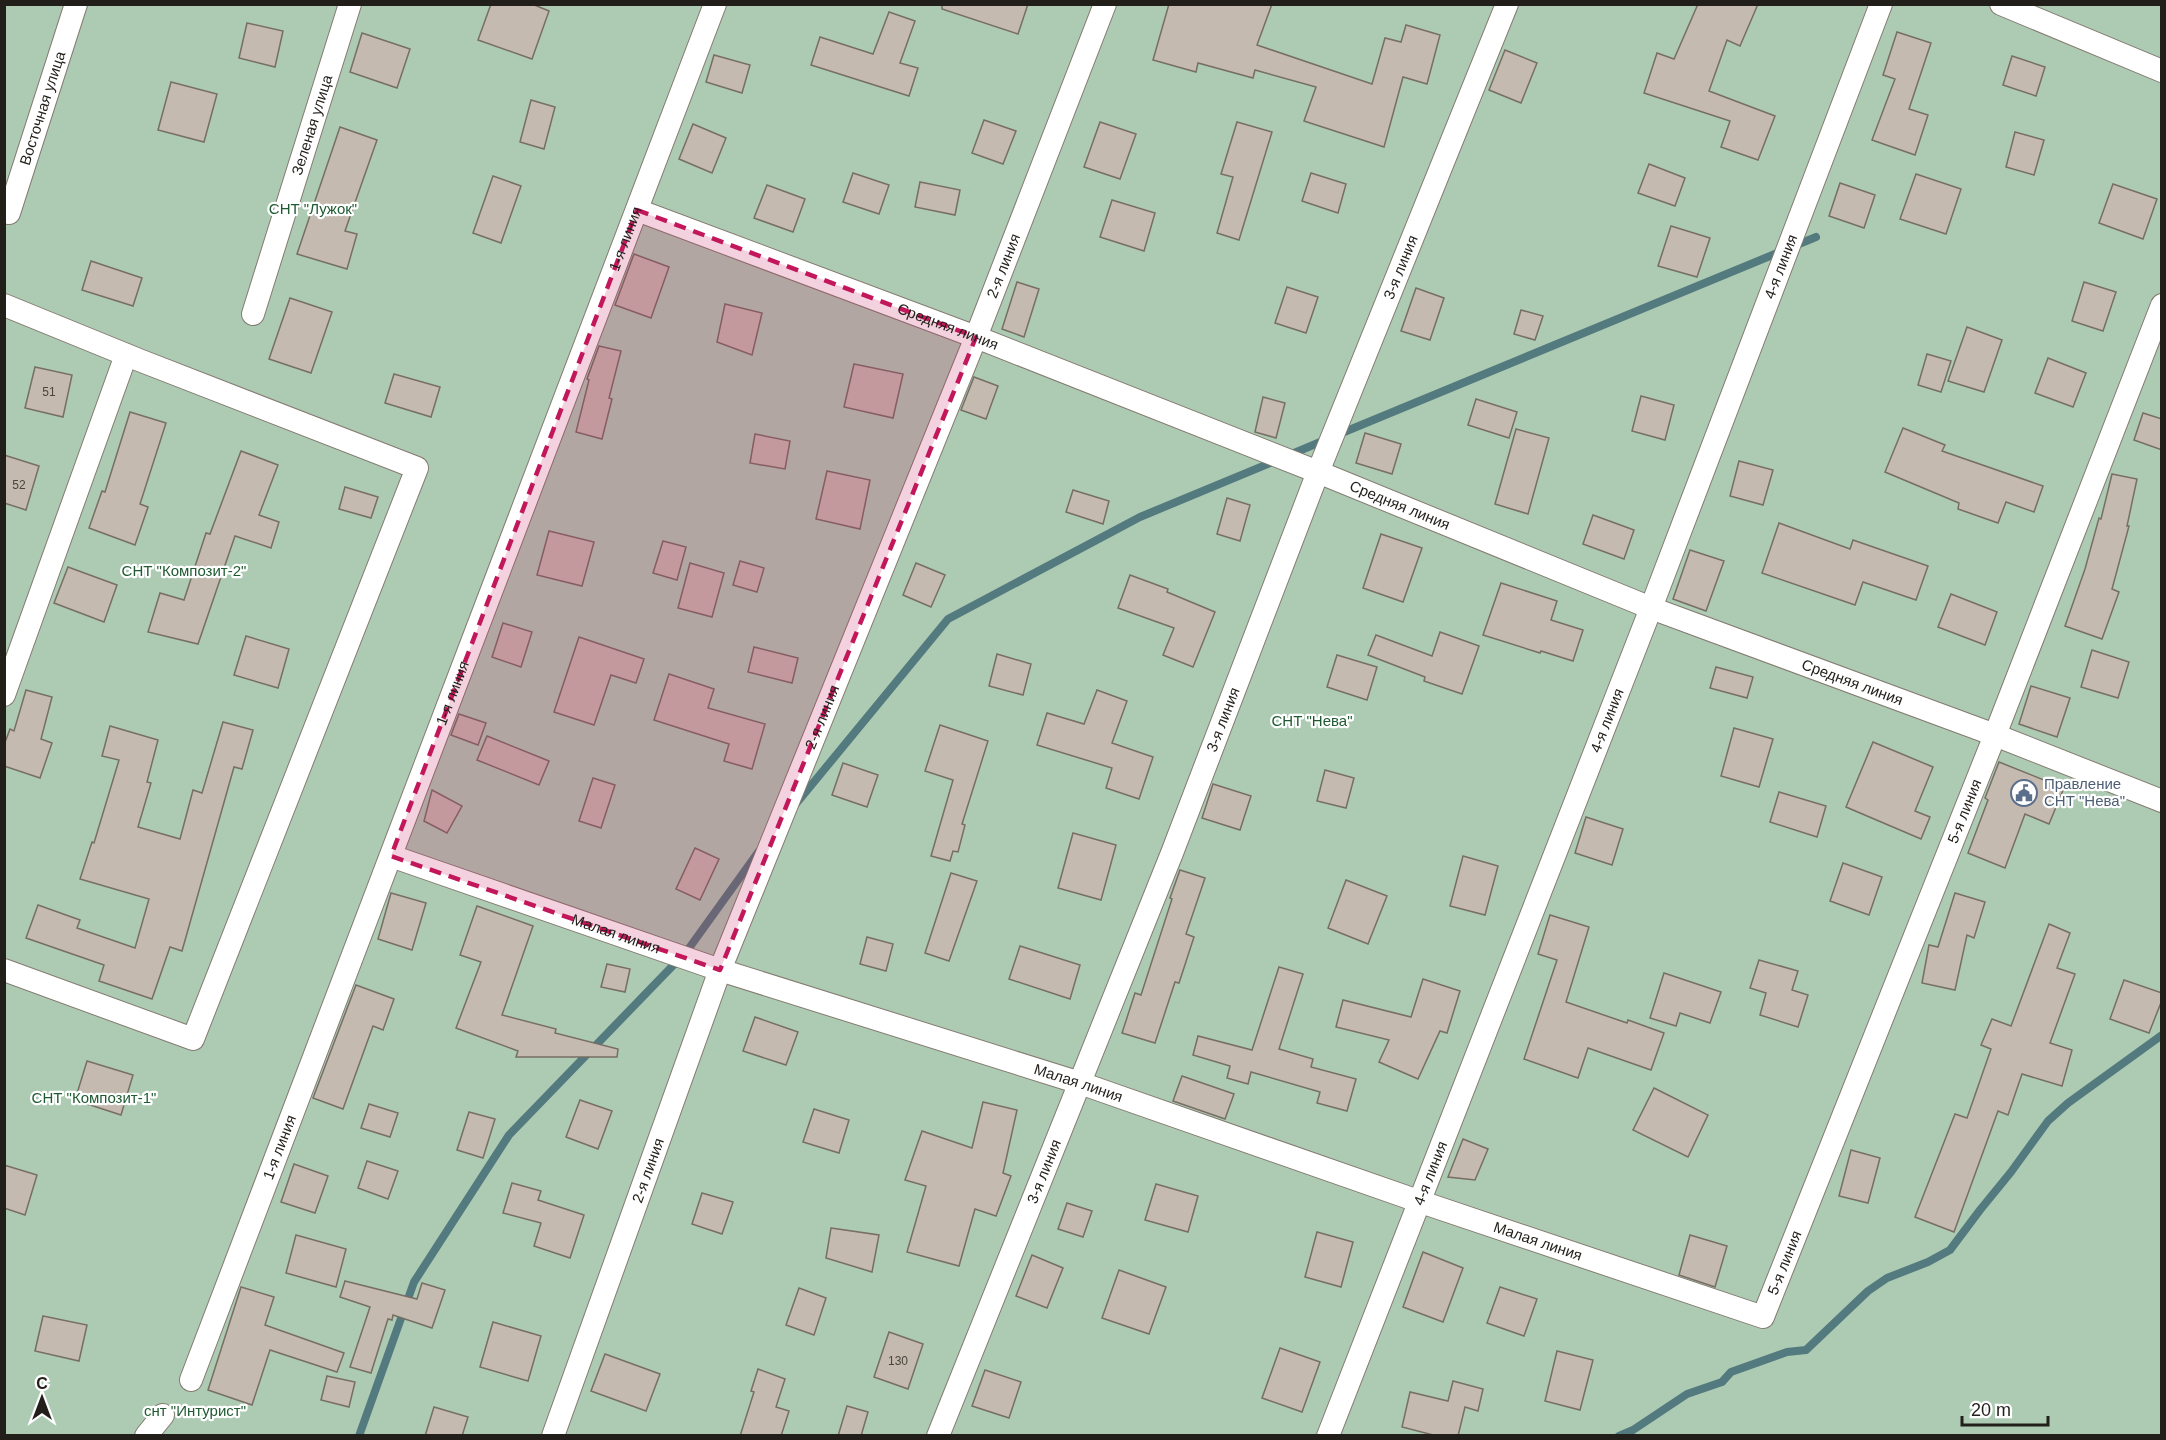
<svg xmlns="http://www.w3.org/2000/svg" width="2166" height="1440" font-family="Helvetica,sans-serif">
	<style>
		.green { fill: #adcab3 }
		.lines { fill: none; stroke-linecap: round; stroke-linejoin: round }
		.stream { stroke: #537a7e; stroke-width: 8 }
		.building { fill: #c4baaf; stroke: #776e64; stroke-width: 1.5 }
		.minor-casing { stroke: #847b71; stroke-width: 24 }
		.minor { stroke: #fff; stroke-width: 22 }
		.marked { fill: #c2185b; fill-opacity: 0.2; stroke: #c2185b; stroke-width: 4.5; stroke-dasharray: 12 8; stroke-linejoin: round }
		.labels { text-anchor: middle; stroke-width: 4.5; stroke-linejoin: round; paint-order: stroke }
		.number-label { font-size: 12px; fill: #4a453f }
		.street-label { font-size: 15px; fill: #221e1a; stroke: #fff }
		.park-label { font-size: 15px; fill: #1f5a31; stroke: #fff }
		.service-label { font-size: 15px; fill: #4e5e75; stroke: #fff; text-anchor: start }
	</style>
	<rect width="100%" height="100%" fill="#f1e7db"/>
	<!-- green -->
	<path class="green" d="M5,5H2161V1435L5,1436Z"/>
	<g class="lines">
		<!-- stream -->
		<g class="stream">
			<path d="M1337,435L1816,237"/>
			<path d="M1287,456L1325,440"/>
			<path d="M795,805L948,619L1140,517L1275,461"/>
			<path d="M359,1436L414,1282L509,1135L687,951L759,851"/>
			<path d="M1619,1436L1633,1430L1687,1394L1722,1382L1731,1372L1787,1352L1806,1350L1868,1291L1887,1278L1928,1262L1950,1250L1980,1210L2011,1172L2048,1121L2068,1103L2162,1035"/>
		</g>
	</g>
	<!-- building -->
	<g class="building">
		<path d="M491,4H532L549,11L532,59L478,40Z"/>
		<path d="M942,4H1028L1018,34L942,9Z"/>
		<path d="M1169,4H1272L1257,45L1372,84L1385,38L1401,42L1406,25L1440,35L1427,84L1403,77L1384,147L1304,121L1316,87L1255,70L1253,78L1198,63L1196,72L1153,60Z"/>
		<path d="M1698,4H1758L1740,46L1727,40L1709,91L1775,116L1758,160L1721,147L1730,121L1644,93L1657,53L1674,59Z"/>
		<path d="M889,12L915,21L900,63L918,68L909,96L811,65L820,37L873,54Z"/>
		<path d="M247,23L283,31L275,67L239,58Z"/>
		<path d="M1897,32L1931,43L1909,109L1928,115L1915,155L1872,140L1895,79L1883,75Z"/>
		<path d="M362,33L410,49L397,88L350,72Z"/>
		<path d="M1505,50L1537,63L1521,103L1489,90Z"/>
		<path d="M714,55L750,65L742,93L706,82Z"/>
		<path d="M2012,56L2045,67L2036,96L2003,85Z"/>
		<path d="M171,82L217,94L204,142L158,130Z"/>
		<path d="M531,100L555,107L544,149L520,142Z"/>
		<path d="M984,120L1016,131L1003,164L972,153Z"/>
		<path d="M1100,122L1136,134L1120,179L1084,167Z"/>
		<path d="M1237,122L1272,132L1239,240L1217,233L1233,177L1221,174Z"/>
		<path d="M693,124L726,138L712,173L679,159Z"/>
		<path d="M340,127L377,140L345,231L357,234L347,269L297,254Z"/>
		<path d="M2015,132L2044,140L2034,175L2006,167Z"/>
		<path d="M1649,164L1685,178L1675,206L1638,193Z"/>
		<path d="M853,173L889,185L879,214L843,202Z"/>
		<path d="M1311,173L1346,184L1338,213L1302,201Z"/>
		<path d="M1916,174L1961,189L1946,234L1900,219Z"/>
		<path d="M493,176L521,186L501,243L473,233Z"/>
		<path d="M920,182L960,190L955,215L915,207Z"/>
		<path d="M1840,183L1875,195L1864,228L1829,216Z"/>
		<path d="M2113,184L2157,199L2143,239L2099,223Z"/>
		<path d="M767,185L805,199L793,232L754,218Z"/>
		<path d="M1112,200L1155,213L1144,251L1100,237Z"/>
		<path d="M1671,226L1710,238L1697,277L1658,266Z"/>
		<path d="M634,254L669,267L651,318L615,305Z"/>
		<path d="M91,261L142,278L133,306L82,290Z"/>
		<path d="M1017,282L1039,289L1024,337L1002,329Z"/>
		<path d="M2084,282L2116,292L2103,331L2072,321Z"/>
		<path d="M1287,287L1318,297L1306,333L1275,323Z"/>
		<path d="M1416,288L1444,298L1430,340L1401,331Z"/>
		<path d="M290,298L332,312L311,373L269,359Z"/>
		<path d="M725,304L762,313L752,355L717,342Z"/>
		<path d="M1521,310L1543,316L1535,340L1514,334Z"/>
		<path d="M1967,327L2002,340L1984,392L1948,381Z"/>
		<path d="M599,346L621,351L609,398L612,399L602,439L576,432L589,380L587,379Z"/>
		<path d="M1927,354L1951,361L1941,392L1918,385Z"/>
		<path d="M2048,358L2086,373L2073,407L2035,393Z"/>
		<path d="M854,364L903,374L893,418L844,407Z"/>
		<path d="M35,367L72,375L63,417L25,408Z"/>
		<path d="M394,374L440,387L431,417L385,403Z"/>
		<path d="M974,377L998,386L986,419L961,410Z"/>
		<path d="M1641,396L1674,405L1665,440L1632,431Z"/>
		<path d="M1263,397L1285,403L1276,438L1255,432Z"/>
		<path d="M1476,399L1517,412L1509,438L1468,425Z"/>
		<path d="M130,412L166,423L140,504L148,507L135,545L89,528L102,491L105,492Z"/>
		<path d="M2143,413L2162,419V450L2134,440Z"/>
		<path d="M1903,428L1945,445L1942,451L2043,486L2034,512L2006,502L1998,523L1958,509L1959,503L1885,472Z"/>
		<path d="M1516,429L1549,438L1528,514L1495,504Z"/>
		<path d="M1365,433L1401,444L1392,474L1356,463Z"/>
		<path d="M755,434L790,441L785,469L750,463Z"/>
		<path d="M241,451L278,465L259,515L279,522L271,548L235,536L198,644L148,632L160,593L184,600L206,533L210,534Z"/>
		<path d="M4,455L39,466L26,510L4,503Z"/>
		<path d="M1739,461L1773,470L1763,505L1730,496Z"/>
		<path d="M827,471L870,480L860,529L816,519Z"/>
		<path d="M2112,474L2137,479L2127,526H2129L2112,589L2119,592L2102,639L2065,626L2085,569L2099,518L2101,519Z"/>
		<path d="M345,487L378,497L371,518L339,509Z"/>
		<path d="M1073,490L1109,501L1103,524L1066,512Z"/>
		<path d="M1227,498L1250,505L1240,541L1217,534Z"/>
		<path d="M1593,515L1634,530L1624,559L1583,544Z"/>
		<path d="M1779,523L1850,549L1853,540L1928,566L1916,600L1863,582L1855,605L1762,573Z"/>
		<path d="M549,531L594,542L582,586L537,575Z"/>
		<path d="M1381,534L1422,548L1403,602L1363,588Z"/>
		<path d="M663,541L686,547L677,580L653,573Z"/>
		<path d="M1690,550L1724,561L1706,611L1673,599Z"/>
		<path d="M740,561L764,568L757,592L733,585Z"/>
		<path d="M690,563L724,573L712,617L678,608Z"/>
		<path d="M916,563L945,575L931,607L903,595Z"/>
		<path d="M68,567L117,585L104,622L54,603Z"/>
		<path d="M1130,575L1168,589L1167,592L1215,612L1193,667L1163,655L1174,628L1118,608Z"/>
		<path d="M1501,583L1557,601L1551,620L1583,630L1573,661L1541,651L1540,653L1483,635Z"/>
		<path d="M1951,594L1997,612L1985,645L1938,627Z"/>
		<path d="M503,623L532,632L521,667L492,657Z"/>
		<path d="M1440,632L1479,646L1462,694L1424,681L1425,677L1368,655L1376,635L1432,656Z"/>
		<path d="M246,636L289,649L278,688L234,675Z"/>
		<path d="M579,637L644,659L636,683L611,675L594,725L554,712Z"/>
		<path d="M754,647L798,658L792,683L748,672Z"/>
		<path d="M2092,650L2129,662L2118,698L2081,687Z"/>
		<path d="M997,654L1031,664L1023,695L989,686Z"/>
		<path d="M1337,655L1377,667L1367,700L1327,687Z"/>
		<path d="M1716,667L1753,677L1747,698L1710,688Z"/>
		<path d="M669,674L714,689L708,708L765,724L752,769L724,761L729,744L654,720Z"/>
		<path d="M2031,686L2070,698L2057,737L2019,724Z"/>
		<path d="M26,690L52,697L41,739L52,743L40,778L4,766V745L10,729L14,731Z"/>
		<path d="M1097,690L1127,701L1112,743L1153,757L1139,799L1106,788L1112,768L1037,745L1047,713L1084,724Z"/>
		<path d="M459,714L486,723L478,745L451,735Z"/>
		<path d="M223,722L253,730L242,769L234,767L182,951L170,947L152,999L99,981L104,965L26,938L38,905L80,920L77,928L135,948L149,899L80,879L92,842L94,843L119,760L102,756L110,726L158,740L147,782L151,783L138,827L180,839L193,790L202,793Z"/>
		<path d="M940,725L988,741L962,824L965,825L958,852L953,851L950,861L931,856L953,780L925,771Z"/>
		<path d="M1734,728L1773,739L1759,787L1721,776Z"/>
		<path d="M487,736L549,761L539,785L477,760Z"/>
		<path d="M1873,742L1933,767L1915,811L1930,817L1921,839L1846,807Z"/>
		<path d="M1999,762L2064,788L2049,824L2025,814L2005,868L1968,853L1988,800L1985,798Z"/>
		<path d="M843,763L878,775L867,807L832,795Z"/>
		<path d="M1325,770L1354,778L1346,808L1317,801Z"/>
		<path d="M593,778L615,785L601,828L579,821Z"/>
		<path d="M1213,784L1251,796L1240,830L1202,818Z"/>
		<path d="M432,790L462,806L447,833L424,821Z"/>
		<path d="M1779,792L1826,806L1817,837L1770,822Z"/>
		<path d="M1586,817L1623,829L1612,865L1575,853Z"/>
		<path d="M1073,833L1116,845L1101,900L1058,888Z"/>
		<path d="M695,848L719,859L700,900L676,889Z"/>
		<path d="M1463,856L1498,866L1485,915L1450,906Z"/>
		<path d="M1843,863L1882,877L1869,915L1830,901Z"/>
		<path d="M1180,870L1205,878L1186,934L1194,937L1179,983L1175,982L1155,1043L1122,1033L1135,993L1141,995L1172,899L1170,898Z"/>
		<path d="M951,873L977,881L949,961L925,953Z"/>
		<path d="M1346,880L1387,896L1368,944L1328,928Z"/>
		<path d="M391,893L426,903L412,950L378,939Z"/>
		<path d="M1955,893L1985,902L1974,938L1967,935L1955,990L1922,983L1929,945L1938,947Z"/>
		<path d="M477,906L533,926L502,1015L556,1029L555,1033L618,1049L617,1057H516L518,1051L456,1028L481,962L460,955Z"/>
		<path d="M1550,915L1589,927L1566,1002L1627,1023L1628,1020L1664,1033L1651,1070L1588,1048L1578,1078L1524,1059L1557,960L1538,954Z"/>
		<path d="M2049,924L2070,933L2057,968L2075,974L2050,1043L2072,1050L2062,1086L2022,1074L2008,1115L1998,1111L1954,1232L1915,1217L1955,1114L1967,1118L1991,1049L1981,1045L1992,1019L2011,1026Z"/>
		<path d="M867,937L893,944L886,971L860,964Z"/>
		<path d="M1020,946L1080,965L1070,999L1009,979Z"/>
		<path d="M1759,960L1798,971L1792,990L1808,995L1798,1027L1760,1015L1766,993L1750,988Z"/>
		<path d="M607,964L630,969L625,992L601,987Z"/>
		<path d="M1279,967L1303,974L1279,1049L1313,1059L1311,1067L1356,1079L1347,1111L1317,1103L1320,1092L1251,1072L1248,1084L1227,1078L1230,1066L1193,1055L1198,1036L1252,1050Z"/>
		<path d="M1664,973L1721,992L1710,1023L1680,1013L1676,1026L1650,1018Z"/>
		<path d="M1423,979L1460,991L1447,1033L1440,1031L1418,1079L1379,1062L1389,1040L1336,1027L1343,1000L1411,1017Z"/>
		<path d="M2124,980L2162,993V1000L2149,1033L2110,1019Z"/>
		<path d="M356,985L394,999L383,1030L373,1026L343,1109L313,1098Z"/>
		<path d="M755,1017L798,1032L786,1065L743,1051Z"/>
		<path d="M87,1061L133,1075L121,1115L75,1100Z"/>
		<path d="M1182,1076L1234,1094L1225,1119L1173,1101Z"/>
		<path d="M1654,1088L1708,1115L1688,1157L1633,1130Z"/>
		<path d="M580,1100L612,1111L598,1149L566,1137Z"/>
		<path d="M983,1102L1017,1110L1003,1173L1011,1176L996,1216L975,1209L959,1266L907,1252L926,1186L905,1180L922,1131L972,1148Z"/>
		<path d="M369,1104L398,1113L390,1137L361,1128Z"/>
		<path d="M814,1109L849,1120L839,1153L803,1142Z"/>
		<path d="M469,1112L495,1119L483,1158L457,1150Z"/>
		<path d="M1463,1139L1488,1149L1475,1180L1448,1177Z"/>
		<path d="M1851,1150L1880,1158L1868,1203L1839,1196Z"/>
		<path d="M367,1161L398,1171L388,1199L358,1188Z"/>
		<path d="M294,1164L328,1176L315,1213L281,1202Z"/>
		<path d="M4,1165L37,1175L25,1215L4,1208Z"/>
		<path d="M512,1183L541,1191L538,1200L584,1215L570,1258L534,1246L541,1223L503,1213Z"/>
		<path d="M1156,1184L1198,1196L1188,1232L1145,1220Z"/>
		<path d="M702,1193L733,1202L722,1234L692,1224Z"/>
		<path d="M1067,1203L1092,1211L1083,1237L1058,1229Z"/>
		<path d="M831,1228L879,1235L872,1272L826,1258Z"/>
		<path d="M1317,1232L1353,1242L1341,1287L1305,1277Z"/>
		<path d="M296,1235L346,1249L336,1287L286,1273Z"/>
		<path d="M1690,1235L1727,1246L1715,1287L1679,1275Z"/>
		<path d="M1423,1252L1463,1268L1443,1322L1403,1307Z"/>
		<path d="M1032,1255L1063,1268L1047,1308L1016,1296Z"/>
		<path d="M1119,1270L1166,1287L1149,1334L1102,1318Z"/>
		<path d="M345,1281L417,1299L422,1283L445,1290L432,1328L393,1315L392,1320L388,1319L371,1373L350,1367L370,1307L340,1297Z"/>
		<path d="M241,1287L274,1297L265,1325L344,1353L337,1372L270,1350L252,1405L208,1390Z"/>
		<path d="M1500,1287L1537,1299L1524,1336L1487,1323Z"/>
		<path d="M799,1288L826,1298L814,1335L786,1325Z"/>
		<path d="M43,1316L87,1325L79,1361L35,1351Z"/>
		<path d="M493,1322L541,1336L528,1381L480,1367Z"/>
		<path d="M889,1332L923,1344L908,1389L874,1377Z"/>
		<path d="M1280,1348L1320,1362L1302,1412L1262,1398Z"/>
		<path d="M1557,1351L1593,1360L1580,1410L1545,1401Z"/>
		<path d="M605,1354L660,1374L646,1411L591,1391Z"/>
		<path d="M758,1369L785,1379L776,1407L789,1411L781,1436H740L754,1392L751,1391Z"/>
		<path d="M985,1370L1021,1382L1009,1418L972,1406Z"/>
		<path d="M327,1376L355,1382L349,1407L321,1400Z"/>
		<path d="M1453,1381L1483,1389L1478,1411L1465,1407L1458,1436H1437L1402,1427L1410,1392L1448,1401Z"/>
		<path d="M847,1406L868,1412L861,1436H838Z"/>
		<path d="M434,1407L468,1417L462,1436H425Z"/>
	</g>
	<g class="lines">
		<defs>
			<g id="minor">
				<path d="M2001,4L2162,71"/>
				<path id="s1" d="M637,210L976,337L1318,472L1651,608L1995,735L2162,801"/>
				<path id="s2" d="M9,213L76,4"/>
				<path d="M4,305L139,360L417,468L193,1039L4,970"/>
				<path id="s3" d="M253,314L350,4"/>
				<path d="M4,695L126,355"/>
				<path id="s4" d="M391,856L720,970L1080,1083L1418,1201L1763,1317L1995,735L2162,305"/>
				<path id="s5" d="M191,1380L715,4"/>
				<path d="M146,1436L163,1415"/>
				<path id="s6" d="M553,1436L720,970L976,337L1105,4"/>
				<path id="s7" d="M938,1436L1172,853L1318,472L1507,4"/>
				<path id="s8" d="M1328,1436L1651,608L1881,4"/>
			</g>
		</defs>
		<!-- minor casing -->
		<use href="#minor" class="minor-casing"/>
		<!-- minor -->
		<use href="#minor" class="minor"/>
	</g>
	<!-- marked area -->
	<path class="marked" d="M637,210L976,337L720,970L391,856Z"/>
	<!-- icons -->
	<defs>
		<symbol id="civic-ring" viewBox="-11 -11 22 22"><circle r="9.5" fill="#fff" stroke="#5c6f8a" stroke-width="1.5"/><path d="M-.6-6.5H3V-4.5H.6V-3L4-1V1h2V6H-6V1h2V-1L-.6-3ZM-1.2 2.5V6h2.4V2.5Z" fill="#5c6f8a"/></symbol>
	</defs>
	<g fill-rule="evenodd">
		<use href="#civic-ring" x="2009" y="778" width="30" height="30"/>
	</g>
	<g class="labels">
		<!-- number labels -->
		<g class="number-label">
			<text x="49" y="396">51</text>
			<text x="19" y="489">52</text>
			<text x="898" y="1365">130</text>
		</g>
		<!-- street labels -->
		<g class="street-label">
			<text dy="5" stroke="none"><textPath href="#s2" startOffset="110">Восточная улица</textPath></text>
			<text dy="5" stroke="none"><textPath href="#s3" startOffset="198">Зеленая улица</textPath></text>
			<text dy="5" stroke="none"><textPath href="#s5" startOffset="1221">1-я линия</textPath></text>
			<text dy="5" stroke="none"><textPath href="#s6" startOffset="1254">2-я линия</textPath></text>
			<text dy="5" stroke="none"><textPath href="#s8" startOffset="1254">4-я линия</textPath></text>
			<text dy="5" stroke="none"><textPath href="#s7" startOffset="1257">3-я линия</textPath></text>
			<text dy="5" stroke="none"><textPath href="#s1" startOffset="332">Средняя линия</textPath></text>
			<text dy="5" stroke="none"><textPath href="#s1" startOffset="818">Средняя линия</textPath></text>
			<text dy="5" stroke="none"><textPath href="#s1" startOffset="1304">Средняя линия</textPath></text>
			<text dy="5" stroke="none"><textPath href="#s5" startOffset="735">1-я линия</textPath></text>
			<text dy="5" stroke="none"><textPath href="#s6" startOffset="768">2-я линия</textPath></text>
			<text dy="5" stroke="none"><textPath href="#s7" startOffset="771">3-я линия</textPath></text>
			<text dy="5" stroke="none"><textPath href="#s8" startOffset="768">4-я линия</textPath></text>
			<text dy="5" stroke="none"><textPath href="#s4" startOffset="1992">5-я линия</textPath></text>
			<text dy="5" stroke="none"><textPath href="#s4" startOffset="238">Малая линия</textPath></text>
			<text dy="5" stroke="none"><textPath href="#s4" startOffset="724">Малая линия</textPath></text>
			<text dy="5" stroke="none"><textPath href="#s5" startOffset="249">1-я линия</textPath></text>
			<text dy="5" stroke="none"><textPath href="#s6" startOffset="282">2-я линия</textPath></text>
			<text dy="5" stroke="none"><textPath href="#s7" startOffset="285">3-я линия</textPath></text>
			<text dy="5" stroke="none"><textPath href="#s8" startOffset="282">4-я линия</textPath></text>
			<text dy="5" stroke="none"><textPath href="#s4" startOffset="1210">Малая линия</textPath></text>
			<text dy="5" stroke="none"><textPath href="#s4" startOffset="1506">5-я линия</textPath></text>
		</g>
		<!-- park labels -->
		<g class="park-label">
			<text x="313" y="214">СНТ "Лужок"</text>
			<text x="184" y="576">СНТ "Композит-2"</text>
			<text x="1312" y="726">СНТ "Нева"</text>
			<text x="94" y="1103">СНТ "Композит-1"</text>
			<text x="195" y="1416">снт "Интурист"</text>
		</g>
		<!-- service labels -->
		<g class="service-label">
			<text x="2044" y="789">Правление<tspan x="2044" dy="17">СНТ "Нева"</tspan></text>
		</g>
	</g>
	<!-- border -->
	<rect width="2166" height="1440" fill="none" stroke="#221e1a" stroke-width="12"/>
	<!-- north arrow -->
	<g transform="translate(42 1398)" stroke="#ffffff" stroke-width="4.5" paint-order="stroke">
	<path d="M0-4.5L10 22L0 15L-10 22Z" fill="#221e1a"/>
	<text y="-9" font-size="16" font-weight="bold" text-anchor="middle" fill="#221e1a">С</text>
	</g>
	<!-- scale -->
	<path d="M1962 1416v9h86v-9" fill="none" stroke="#221e1a" stroke-width="3"/>
	<text x="1971" y="1416" font-size="18" fill="#221e1a" stroke="#ffffff" stroke-width="4.5" paint-order="stroke">20 m</text>
</svg>
